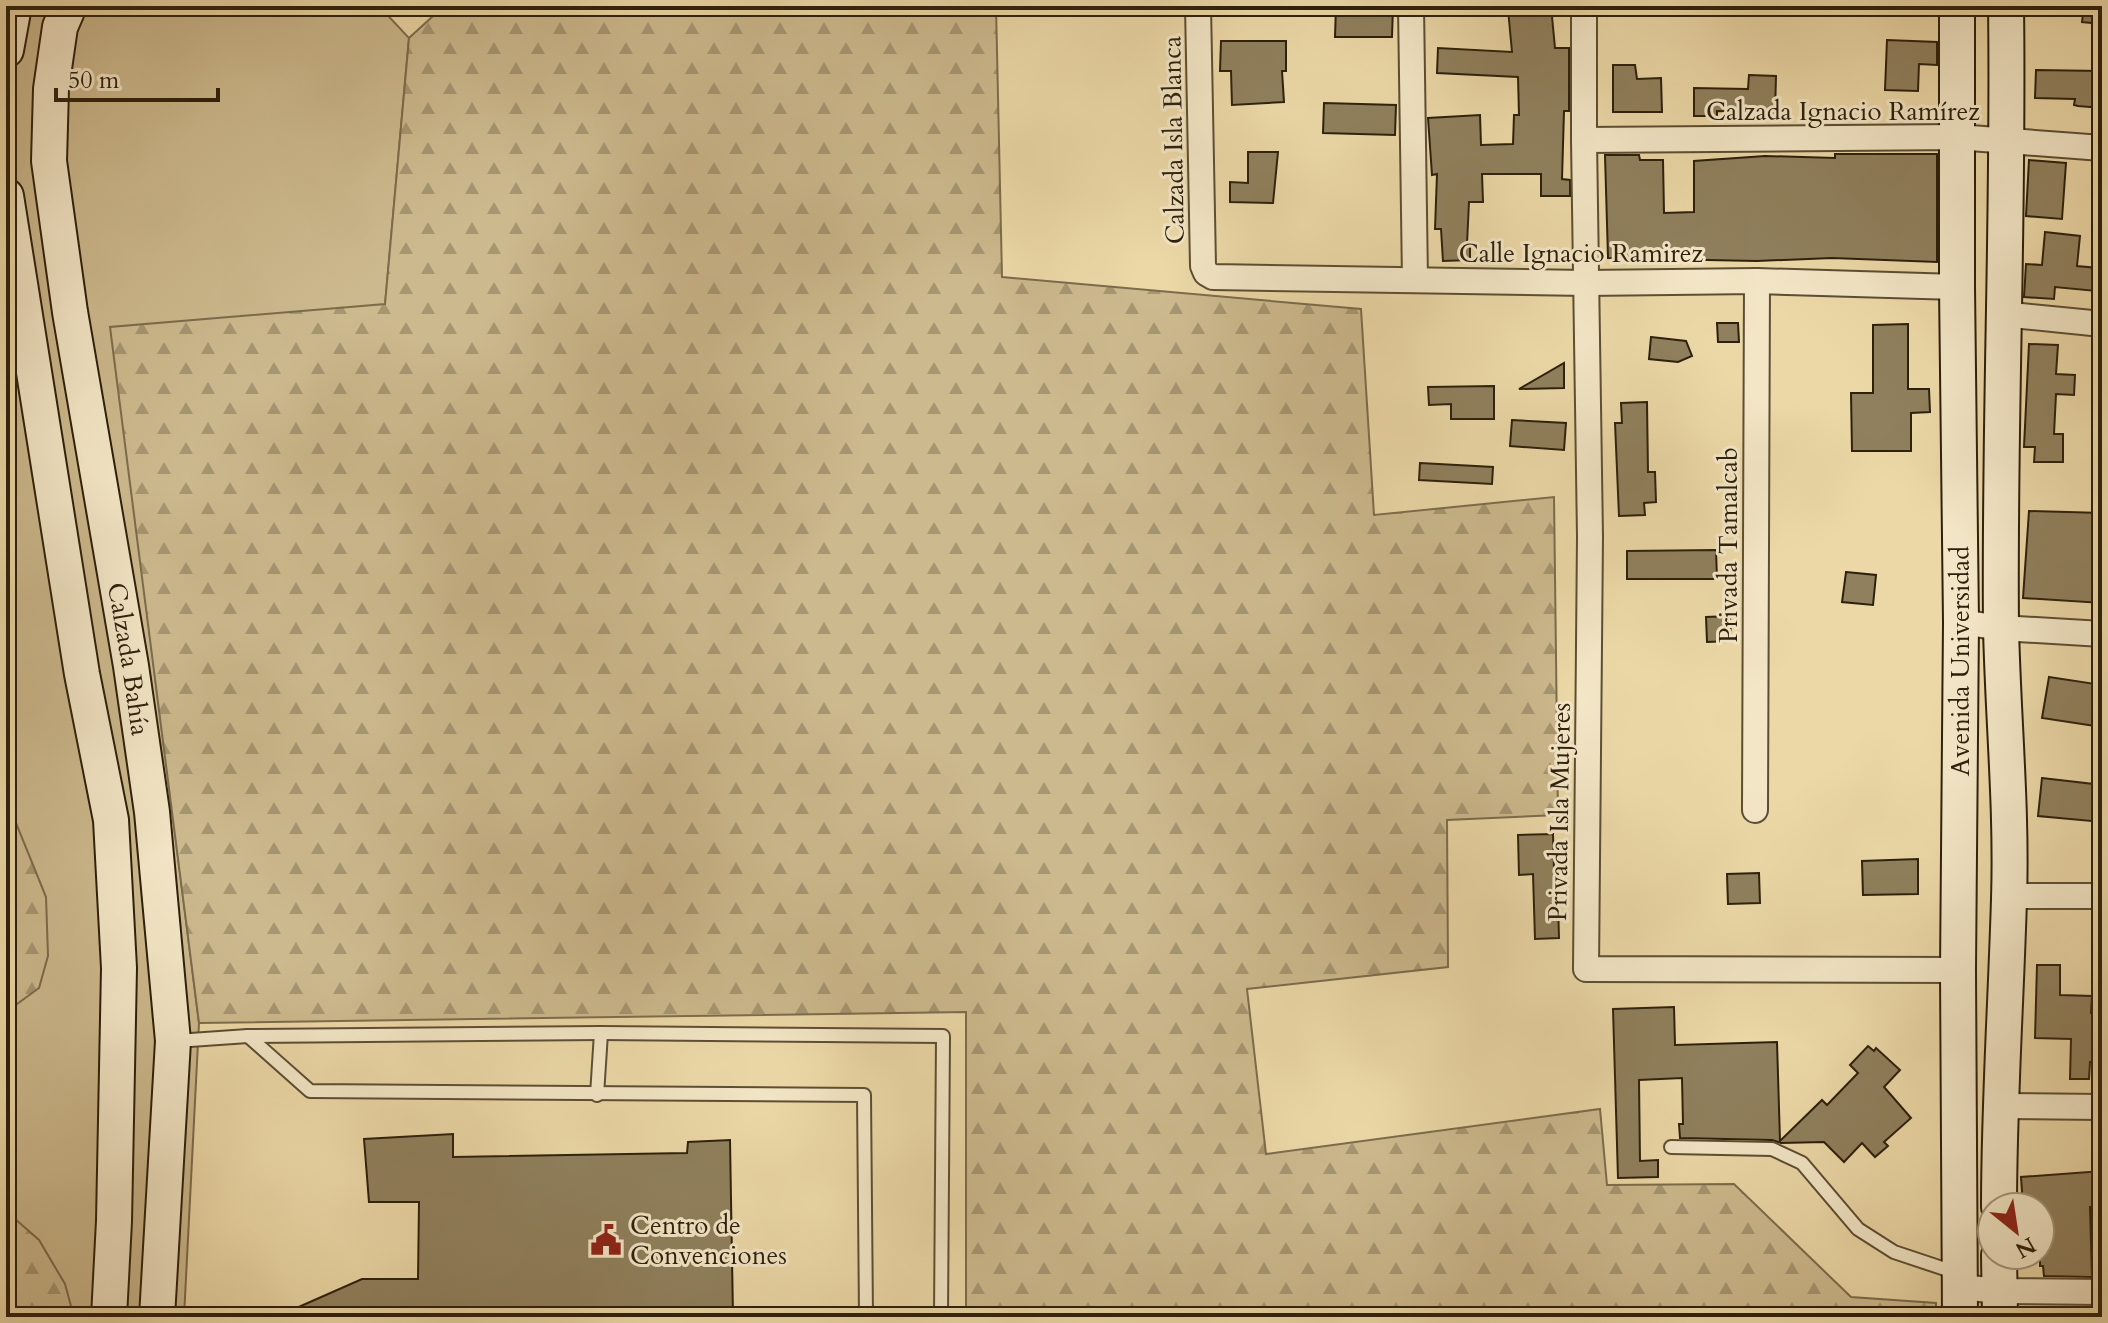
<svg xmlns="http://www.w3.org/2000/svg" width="2108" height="1323" font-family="Cardo,serif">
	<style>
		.green { fill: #ccb98d; stroke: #7c6c4c; stroke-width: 2 }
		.forest { fill: url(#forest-firs); stroke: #7c6c4c; stroke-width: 2 }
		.building { fill: #90805d; stroke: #2d200c; stroke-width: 2 }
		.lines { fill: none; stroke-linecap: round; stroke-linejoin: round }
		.service-casing { stroke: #5d4e33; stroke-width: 16 }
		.minor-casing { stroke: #5d4e33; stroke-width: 28 }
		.secondary-casing { stroke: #2d200c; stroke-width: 38 }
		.service { stroke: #f3e6c6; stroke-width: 12 }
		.minor { stroke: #f3e6c6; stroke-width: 24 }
		.secondary { stroke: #f3e6c6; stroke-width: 34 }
		.labels { text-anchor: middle; stroke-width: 6; stroke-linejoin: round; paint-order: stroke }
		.street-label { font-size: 26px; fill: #2d200c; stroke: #f3e6c6 }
		.poi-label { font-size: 26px; fill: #2d200c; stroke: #f3e6c6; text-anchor: start }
	</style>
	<defs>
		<pattern id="forest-firs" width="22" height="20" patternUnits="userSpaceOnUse" patternTransform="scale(2)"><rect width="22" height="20" fill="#ccb98d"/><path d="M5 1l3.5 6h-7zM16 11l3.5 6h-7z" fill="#a69672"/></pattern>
	</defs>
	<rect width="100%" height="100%" fill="#ecd8a7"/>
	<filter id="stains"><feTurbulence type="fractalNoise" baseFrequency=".0025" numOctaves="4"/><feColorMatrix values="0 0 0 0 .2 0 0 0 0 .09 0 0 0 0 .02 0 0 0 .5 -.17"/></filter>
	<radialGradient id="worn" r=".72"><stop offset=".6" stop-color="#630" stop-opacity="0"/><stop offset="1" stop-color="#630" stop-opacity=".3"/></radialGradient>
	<!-- green -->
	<path class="green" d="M6,6H379L409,38L385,305L111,328L199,1023L184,1317H6V642C20,619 12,586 6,561Z"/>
	<!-- forest -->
	<g class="forest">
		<path d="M444,6H996L1002,277L1361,309L1374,515L1554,497L1558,815L1447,820L1448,967L1247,989L1266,1154L1600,1109L1607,1185L1734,1184L1851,1297L1936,1303V1317H966V1012L199,1023L110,327L385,304L409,38Z"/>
		<path d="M6,807L10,808L46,897L48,956L39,988L6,1012Z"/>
		<path d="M6,1211L39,1240L65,1284L74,1317H6Z"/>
	</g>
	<!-- building -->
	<g class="building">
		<path d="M1336,6H1393L1392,37H1335Z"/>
		<path d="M1551,6L1555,48H1569V111H1564L1562,179L1570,180V196H1541V174H1482L1483,202H1469L1467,244H1470V260L1443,261L1441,229H1435L1437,174L1432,175L1428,118L1480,115L1481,145L1513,144L1514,115H1519L1518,77L1437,73L1438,48L1512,52L1508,9Z"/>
		<path d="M2084,6H2102V24L2082,22Z"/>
		<path d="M1887,40L1937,42V65L1919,64L1918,91L1885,90Z"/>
		<path d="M1221,41H1286V71H1282L1284,102L1232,105L1231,71H1220Z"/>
		<path d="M1613,65H1635L1637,79L1661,78L1662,112H1613Z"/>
		<path d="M2036,70L2102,71V108L2078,106L2074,105L2075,99L2035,98Z"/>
		<path d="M1749,75L1776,76L1775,113L1717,111V116H1694V88L1748,89Z"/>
		<path d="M1324,103L1396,105L1395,135L1323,133Z"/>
		<path d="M1248,152H1278L1273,203L1230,202V182L1248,183Z"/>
		<path d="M1835,154H1937V262L1832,258L1757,261L1608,258L1605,155H1639L1640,160H1663L1664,213L1694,212V161L1765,156L1835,158Z"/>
		<path d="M2029,160L2066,163L2062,219L2026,216Z"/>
		<path d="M2045,232L2080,236L2077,266L2098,268L2096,291L2055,287L2054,299L2024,297L2026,264L2042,265Z"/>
		<path d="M1717,323H1738L1739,342H1718Z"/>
		<path d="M1908,324V389H1929L1930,412L1911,413V451H1852L1851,393H1873V325Z"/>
		<path d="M1651,337L1686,341L1692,356L1678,362L1649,359Z"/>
		<path d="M2029,344L2058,345L2056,374L2075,375L2074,395L2056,394L2054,434H2063V462H2034L2035,447H2024Z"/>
		<path d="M1564,363V388L1519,389Z"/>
		<path d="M1494,386V419H1451V404L1429,405L1428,387Z"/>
		<path d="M1647,402L1648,472H1655L1656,502L1644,503L1645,515L1619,516L1615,423H1622L1621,403Z"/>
		<path d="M1512,420L1566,423L1564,450L1510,446Z"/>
		<path d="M1420,463L1493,467L1492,484L1419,480Z"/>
		<path d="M2029,511L2102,513V603L2023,598Z"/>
		<path d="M1716,550L1717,579H1627V551Z"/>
		<path d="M1846,572L1876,575L1873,605L1842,602Z"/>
		<path d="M1730,616L1731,641L1707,642L1706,617Z"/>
		<path d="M2049,677L2102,685V727L2042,718Z"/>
		<path d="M2042,778L2102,785V822L2038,816Z"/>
		<path d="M1553,834L1555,904L1558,903L1559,938L1535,939L1533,874L1519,875L1518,835Z"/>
		<path d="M1918,859V894L1863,895L1862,861Z"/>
		<path d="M1759,873L1760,903L1728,904L1727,874Z"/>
		<path d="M2037,965H2060V995L2092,996L2091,1013H2102V1062H2090L2089,1079H2070L2071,1039L2035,1038Z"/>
		<path d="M1674,1007L1675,1045L1777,1042L1780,1141L1822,1100L1827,1105L1858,1073L1850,1065L1868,1046L1874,1051L1876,1048L1900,1070L1884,1087L1911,1118L1884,1142L1888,1146L1875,1157L1862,1143L1844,1162L1824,1142L1781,1143L1772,1140L1680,1138L1679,1124H1683L1682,1078L1639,1080L1640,1161L1658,1160V1177L1618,1178L1613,1009Z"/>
		<path d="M453,1134V1157L687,1153L688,1142L730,1140L733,1317H276L362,1279H418L419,1202H369L364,1139Z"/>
		<path d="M2102,1171V1207H2090L2092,1277L2044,1276L2043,1266H2040V1205L2023,1206L2021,1177Z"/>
	</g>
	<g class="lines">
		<defs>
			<g id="service">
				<path d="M248,1036L601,1033L943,1036L941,1317"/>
				<path d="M176,1041L248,1036L310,1091L864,1095L866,1317"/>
				<path d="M597,1095L601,1033"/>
				<path d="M1671,1147L1772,1149L1802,1163L1858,1229L1894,1252L1957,1273"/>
			</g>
			<g id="minor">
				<path d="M1198,6L1203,266L1206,273L1213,277L1586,283L1757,281L1957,287"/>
				<path d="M1411,6L1415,280"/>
				<path d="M1584,6V140L1590,537L1586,969L1958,970"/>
				<path d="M1584,140L1957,137L2102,148"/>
				<path d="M2002,314L2102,324"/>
				<path d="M1961,622L2001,628L2102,634"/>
				<path d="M1755,810L1757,281"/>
				<path d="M2009,896H2102"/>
				<path d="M1999,1106L2102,1107"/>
				<path d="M1960,1287L1999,1291L2102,1292"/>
			</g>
			<g id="secondary">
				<path id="s1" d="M69,6L60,27L51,89L49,161L70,312L131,666L152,812L173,1041L157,1317"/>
				<path d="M1957,6V287L1961,622L1958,970L1960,1317"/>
				<path d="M6,50L14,6"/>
				<path d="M6,196L82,674L111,820L119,968L114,1221L109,1317"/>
				<path d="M1999,1207C1999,1104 2006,1002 2009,899C2012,809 2003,718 2001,628C1999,420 2009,213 2006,6"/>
				<path d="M1999,1255L2000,1317"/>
			</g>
		</defs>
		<!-- service casing -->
		<use href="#service" class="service-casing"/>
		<!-- minor casing -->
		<use href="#minor" class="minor-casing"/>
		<!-- secondary casing -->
		<use href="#secondary" class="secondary-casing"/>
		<!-- service -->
		<use href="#service" class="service"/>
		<!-- minor -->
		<use href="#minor" class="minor"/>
		<!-- secondary -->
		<use href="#secondary" class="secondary"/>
	</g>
	<!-- icons -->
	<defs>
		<symbol id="civic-bare" viewBox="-9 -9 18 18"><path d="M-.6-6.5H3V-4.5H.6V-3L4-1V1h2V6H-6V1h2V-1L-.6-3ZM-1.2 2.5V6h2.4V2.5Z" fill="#8f2418" stroke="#f3e6c6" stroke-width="2.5" paint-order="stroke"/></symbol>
	</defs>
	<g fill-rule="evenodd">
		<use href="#civic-bare" x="584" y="1218" width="44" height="44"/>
	</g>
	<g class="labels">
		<!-- street labels -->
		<g class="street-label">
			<text x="1843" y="120">Calzada Ignacio Ramírez</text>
			<text transform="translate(1173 140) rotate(-91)" y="9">Calzada Isla Blanca</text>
			<text x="1581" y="262">Calle Ignacio Ramirez</text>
			<text transform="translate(1728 545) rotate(-90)" y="9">Privada Tamalcab</text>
			<text dy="9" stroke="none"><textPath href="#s1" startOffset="662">Calzada Bahía</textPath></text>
			<text transform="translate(1960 661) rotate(-90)" y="9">Avenida Universidad</text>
			<text transform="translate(1559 812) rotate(-89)" y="9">Privada Isla Mujeres</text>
		</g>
		<!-- poi labels -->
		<g class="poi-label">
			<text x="630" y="1234">Centro de<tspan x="630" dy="30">Convenciones</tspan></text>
		</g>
	</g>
	<!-- margin -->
	<rect width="2108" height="1323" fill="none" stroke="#ecd8a7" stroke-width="32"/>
	<rect x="8" y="8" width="2092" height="1307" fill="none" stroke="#2d200c" stroke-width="4"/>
	<rect x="16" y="16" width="2076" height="1291" fill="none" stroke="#2d200c" stroke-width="2"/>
	<!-- north arrow -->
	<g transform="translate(2016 1231) rotate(150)"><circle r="38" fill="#f3e6c6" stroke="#a4977c" stroke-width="2"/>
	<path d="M0-6L14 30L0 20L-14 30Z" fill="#8f2418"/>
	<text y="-12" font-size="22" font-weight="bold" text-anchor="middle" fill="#2d200c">N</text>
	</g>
	<!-- scale -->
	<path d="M56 88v12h162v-12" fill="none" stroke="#2d200c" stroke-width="4"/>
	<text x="68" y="88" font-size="24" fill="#2d200c" stroke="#f3e6c6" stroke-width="6" paint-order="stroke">50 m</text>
	<rect width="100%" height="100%" filter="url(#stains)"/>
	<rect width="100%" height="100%" fill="url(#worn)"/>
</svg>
